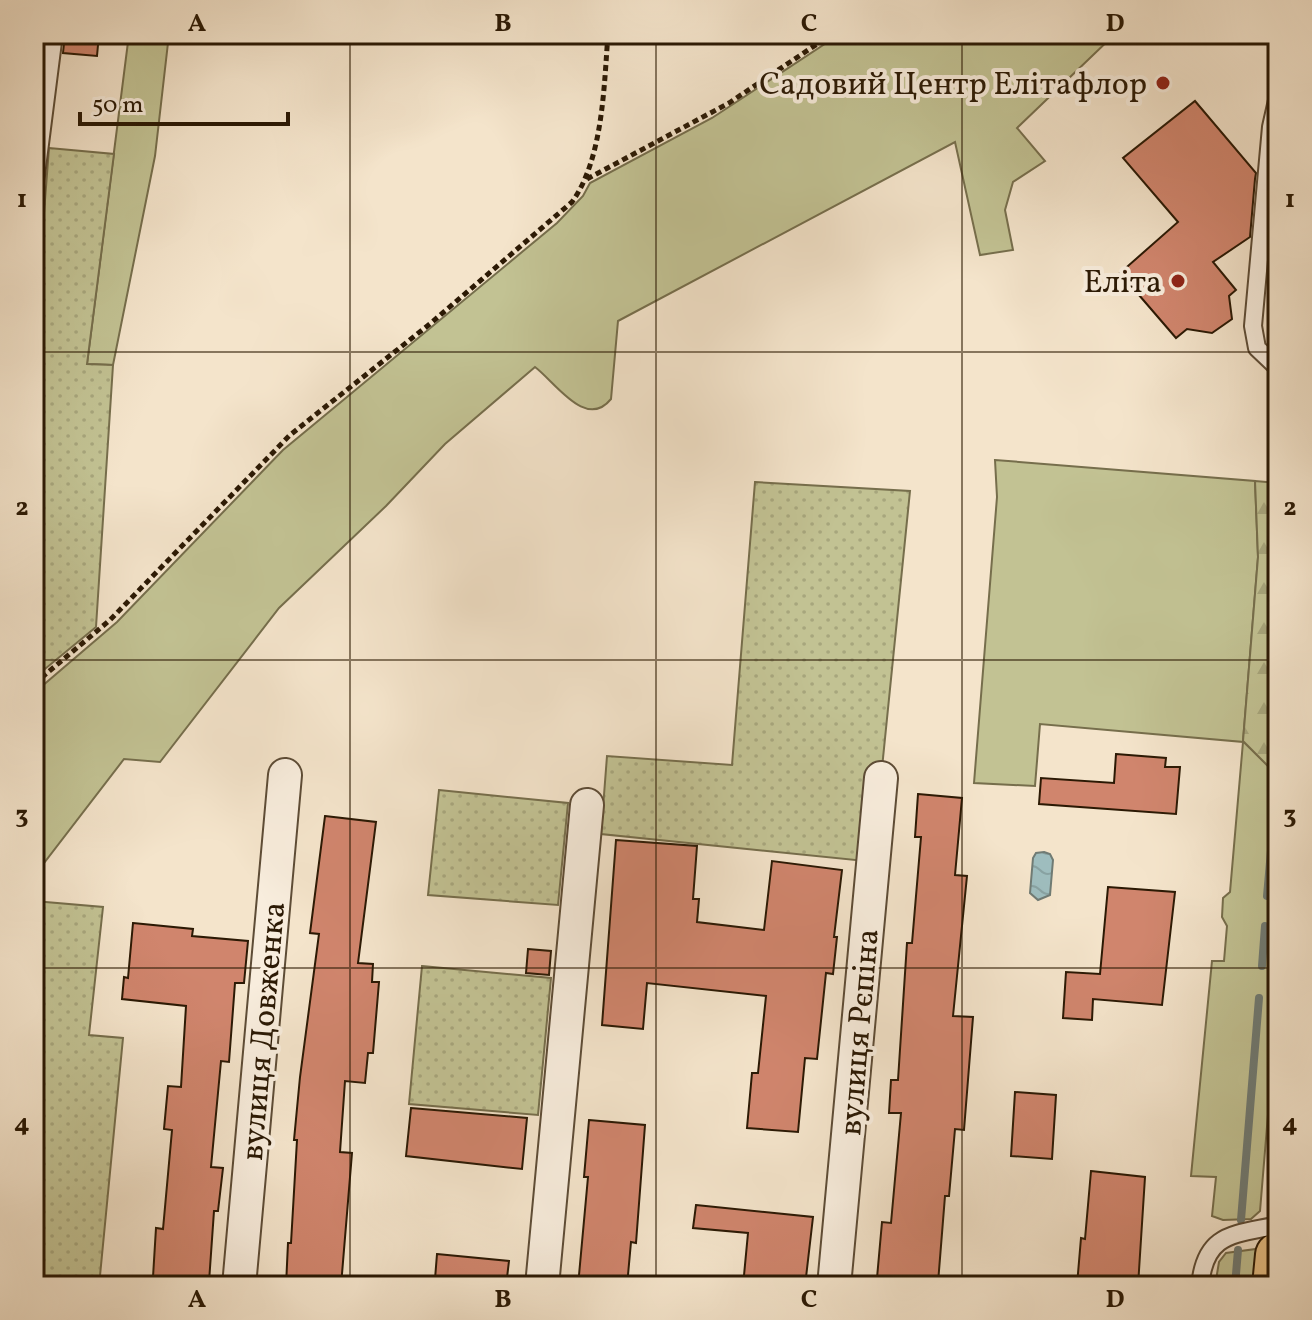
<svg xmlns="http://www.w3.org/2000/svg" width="1312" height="1320" font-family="Vollkorn,serif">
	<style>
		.grass { fill: #c2c293; stroke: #766e4c; stroke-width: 2 }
		.forest { fill: url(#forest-firs); stroke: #766e4c; stroke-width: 2 }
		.garden { fill: url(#garden-dots); stroke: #766e4c; stroke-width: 2 }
		.water { fill: url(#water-waves); stroke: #707b74; stroke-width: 2 }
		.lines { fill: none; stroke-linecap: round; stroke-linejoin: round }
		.stream { stroke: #707b74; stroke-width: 8 }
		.building { fill: #d0856d; stroke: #2b1904; stroke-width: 2 }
		.service-casing { stroke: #5d4c36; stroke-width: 20 }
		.minor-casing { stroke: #5d4c36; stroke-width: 36 }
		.trunk-casing { stroke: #2b1904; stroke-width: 48 }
		.path { stroke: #2b1904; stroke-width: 5; stroke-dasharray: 6 4; stroke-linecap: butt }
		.service { stroke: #f8eddd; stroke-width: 16 }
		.minor { stroke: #f8eddd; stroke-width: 32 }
		.trunk { stroke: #eac286; stroke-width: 44 }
		.grid { fill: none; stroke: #2b1904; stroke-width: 2; stroke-opacity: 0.55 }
		.poi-dot { fill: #8f2418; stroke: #f8eddd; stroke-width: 3 }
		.labels { text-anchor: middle; stroke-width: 8; stroke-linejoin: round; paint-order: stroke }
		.poi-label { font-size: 32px; fill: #2b1904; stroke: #f8eddd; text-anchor: end }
		.street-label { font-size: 32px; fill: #2b1904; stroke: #f8eddd }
		.neatline { fill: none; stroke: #2b1904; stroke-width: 3 }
		.grid-label { font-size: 26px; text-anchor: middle; font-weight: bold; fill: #2b1904 }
	</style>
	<defs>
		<pattern id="forest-firs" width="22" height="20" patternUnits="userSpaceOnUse" patternTransform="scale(2)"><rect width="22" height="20" fill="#c2c293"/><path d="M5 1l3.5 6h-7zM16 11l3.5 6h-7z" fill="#a7a67d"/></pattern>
		<pattern id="garden-dots" width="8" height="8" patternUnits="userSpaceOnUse" patternTransform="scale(2)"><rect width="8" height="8" fill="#c2c293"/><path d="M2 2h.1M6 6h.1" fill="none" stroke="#a7a67d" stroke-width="1.8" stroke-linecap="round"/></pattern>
		<pattern id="water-waves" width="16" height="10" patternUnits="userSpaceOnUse" patternTransform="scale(2)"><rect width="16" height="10" fill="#9ebdbe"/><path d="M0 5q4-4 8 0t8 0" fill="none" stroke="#88a2a2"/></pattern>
	</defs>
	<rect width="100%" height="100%" fill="#f4e4cb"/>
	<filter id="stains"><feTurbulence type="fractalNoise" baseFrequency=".0025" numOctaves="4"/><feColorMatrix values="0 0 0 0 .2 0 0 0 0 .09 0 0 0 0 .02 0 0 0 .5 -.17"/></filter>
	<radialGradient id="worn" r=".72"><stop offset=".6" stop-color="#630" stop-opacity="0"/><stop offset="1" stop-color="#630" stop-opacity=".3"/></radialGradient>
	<!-- grass -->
	<g class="grass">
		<path d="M129,34H169L155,156L113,365L87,364Z"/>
		<path d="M840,34H1115L1017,128L1045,161L1013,182L1005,210L1013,250L980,255L955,142L618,321L611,399C586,430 556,383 535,367L445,444L386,506L279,608L160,762L124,759L34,876V693L117,622L283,450L557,223L583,196L590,183L712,118Z"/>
		<path d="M995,460L1255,481L1258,557L1243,741L1278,776V994L1260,1211L1251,1219L1223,1220L1212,1216L1216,1177L1191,1176L1212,961H1224L1227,926L1222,917L1223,898L1230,892L1243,742L1040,724L1035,786L974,783L997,497Z"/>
		<path d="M1256,1249L1253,1286H1215L1219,1262L1226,1253Z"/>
	</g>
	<!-- forest -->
	<path class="forest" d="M1255,481L1278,483V776L1243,741L1258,557Z"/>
	<!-- garden -->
	<g class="garden">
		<path d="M49,148L114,154L87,364L113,365L96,627L34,678V226H43Z"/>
		<path d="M755,482L910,491L881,778L865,861L601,834L607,756L732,765Z"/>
		<path d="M439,790L568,803L558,905L428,895Z"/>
		<path d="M34,901L103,907L89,1035L123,1038L99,1286H34Z"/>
		<path d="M422,966L551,978L538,1115L409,1104Z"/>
	</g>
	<!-- water -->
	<path class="water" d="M1044,852L1050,854L1053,860L1050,895L1038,900L1030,893L1033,858L1036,853Z"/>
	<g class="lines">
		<!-- stream -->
		<g class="stream">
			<path d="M1275,799L1278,763"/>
			<path d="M1267,896L1273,828"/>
			<path d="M1262,966L1265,926"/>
			<path d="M1241,1220L1259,998"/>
			<path d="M1235,1286L1238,1250"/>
		</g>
	</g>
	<!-- building -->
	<g class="building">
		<path d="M65,34H99L97,56L63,53Z"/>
		<path d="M1195,101L1256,173L1255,179L1250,237L1213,262L1236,290L1229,296L1232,319L1212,333L1187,329L1176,338L1120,273L1178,222L1123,158Z"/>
		<path d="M1116,754L1166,758L1165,767H1180L1176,814L1039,804L1041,778L1114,783Z"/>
		<path d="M918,794L962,798L955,875L967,876L953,1016L973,1017L964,1130L955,1129L949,1196H945L938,1283L877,1278L882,1222L891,1223L901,1113H889L891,1080H898L907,943H912L921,837H915Z"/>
		<path d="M325,816L376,822L358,963L373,964L372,982H379L373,1053H368L365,1083L345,1081L340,1152L352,1153L341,1286H286L288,1243H291L297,1140H294L300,1077L319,934L310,933Z"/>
		<path d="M616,840L697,846L693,899H699L697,922L764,930L772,861L842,870L834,937H837L833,974L826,973L817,1059L805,1058L798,1132L747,1128L752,1073H758L766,996L647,983L643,1029L602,1025Z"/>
		<path d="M1108,887L1175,892L1162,1005L1093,999L1092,1020L1063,1018L1066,972L1100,974Z"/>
		<path d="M133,923L193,929L192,936L248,941L244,983H235L229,1062L221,1061L211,1167L223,1168L218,1211H214L209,1282L153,1277L156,1228L163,1229L172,1130L164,1129L168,1086L181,1087L186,1006L122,999L124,977L128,978Z"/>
		<path d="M528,949L551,951L549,975L526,973Z"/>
		<path d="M1015,1092L1056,1095L1052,1159L1011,1156Z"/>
		<path d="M411,1108L527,1118L522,1169L406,1156Z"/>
		<path d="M589,1120L645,1125L636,1243L631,1242L627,1286H578L588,1177H584Z"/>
		<path d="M1091,1171L1145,1177L1138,1286L1077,1285L1081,1238L1085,1239Z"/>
		<path d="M696,1205L813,1217L805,1286H743L748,1233L693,1228Z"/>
		<path d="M437,1254L509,1261L506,1286H453V1281L435,1279Z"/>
	</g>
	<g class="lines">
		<defs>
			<g id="service">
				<path d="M1278,96L1271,127L1253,326L1257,348L1278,368"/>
				<path d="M34,191L54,34"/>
				<path d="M1200,1286C1205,1232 1234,1235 1278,1225"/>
			</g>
			<g id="minor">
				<path d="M239,1286L285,775"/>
				<path d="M542,1286L587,805"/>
				<path d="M834,1286L881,778"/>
			</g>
			<path id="trunk" d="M1275,1286L1278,1255"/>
		</defs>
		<!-- service casing -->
		<use href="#service" class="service-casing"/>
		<!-- minor casing -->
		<use href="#minor" class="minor-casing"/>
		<!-- trunk casing -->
		<use href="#trunk" class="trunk-casing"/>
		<!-- path -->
		<g class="path">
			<path d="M587,179L729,103L832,34"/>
			<path d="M34,684L110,620L290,435L431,323L572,202C603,159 604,86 608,34"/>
		</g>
		<!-- service -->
		<use href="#service" class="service"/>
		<!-- minor -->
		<use href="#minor" class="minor"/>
		<!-- trunk -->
		<use href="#trunk" class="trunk"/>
	</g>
	<!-- grid -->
	<path class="grid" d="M350,34V1286M656,34V1286M962,34V1286M34,352H1278M34,660H1278M34,968H1278"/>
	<!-- markers -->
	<g class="poi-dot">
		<circle cx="1163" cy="83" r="8"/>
		<circle cx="1178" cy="281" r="8"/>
	</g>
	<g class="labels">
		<!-- poi labels -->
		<g class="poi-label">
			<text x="1147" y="94">Садовий Центр Елітафлор</text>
			<text x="1162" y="292">Еліта</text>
		</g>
		<!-- street labels -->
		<g class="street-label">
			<text transform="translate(262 1031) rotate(-85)" y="11">вулиця Довженка</text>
			<text transform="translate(858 1032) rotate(-85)" y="11">вулиця Рєпіна</text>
		</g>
	</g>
	<!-- margin -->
	<rect width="1312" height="1320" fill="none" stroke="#f4e4cb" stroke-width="88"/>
	<!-- scale -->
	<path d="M80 112v12h208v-12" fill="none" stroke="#2b1904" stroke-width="4"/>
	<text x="92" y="112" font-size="24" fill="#2b1904" stroke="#f8eddd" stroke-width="6" paint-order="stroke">50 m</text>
	<rect x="44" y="44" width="1224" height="1232" class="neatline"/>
	<g class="grid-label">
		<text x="197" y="31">A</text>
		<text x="503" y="31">B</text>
		<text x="809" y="31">C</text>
		<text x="1115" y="31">D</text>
		<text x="22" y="207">1</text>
		<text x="1290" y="207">1</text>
		<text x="22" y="515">2</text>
		<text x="1290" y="515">2</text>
		<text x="22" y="823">3</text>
		<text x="1290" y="823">3</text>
		<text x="22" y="1131">4</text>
		<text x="1290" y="1131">4</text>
		<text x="197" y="1307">A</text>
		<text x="503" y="1307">B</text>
		<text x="809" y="1307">C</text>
		<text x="1115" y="1307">D</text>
	</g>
	<rect width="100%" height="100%" filter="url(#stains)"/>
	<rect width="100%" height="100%" fill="url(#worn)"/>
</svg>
